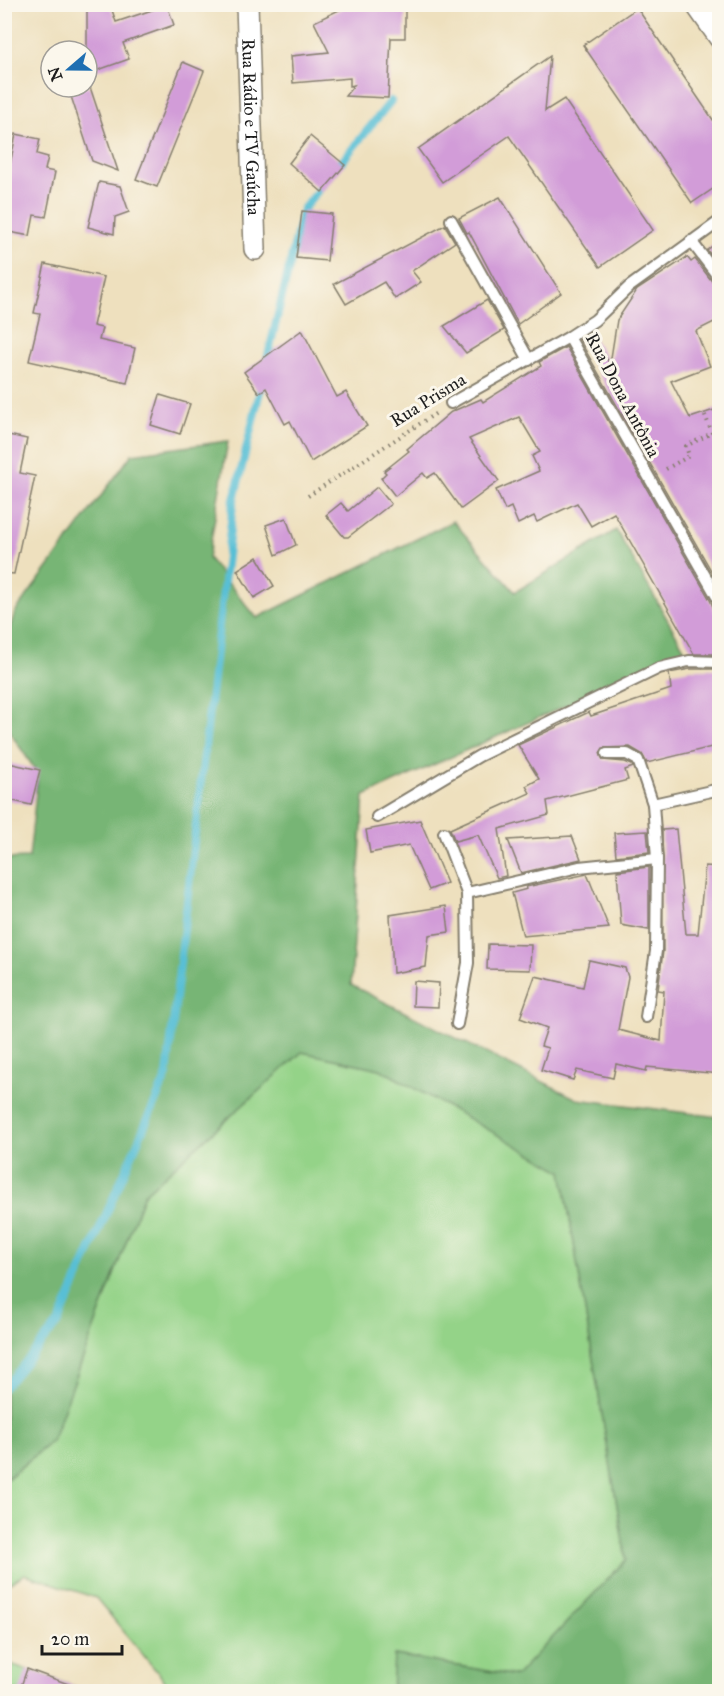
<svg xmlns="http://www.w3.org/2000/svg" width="724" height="1696" font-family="'IM FELL Great Primer',serif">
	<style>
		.green { fill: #94d388; stroke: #587852; stroke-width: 1.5 }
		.forest { fill: #77b574; stroke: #4a6848; stroke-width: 1.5 }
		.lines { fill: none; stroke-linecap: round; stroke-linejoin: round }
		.stream { stroke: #58bfd5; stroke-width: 8 }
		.building { fill: #d29cd8 }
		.lane-casing { stroke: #857e6d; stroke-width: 14 }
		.street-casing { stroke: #857e6d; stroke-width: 24 }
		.path { stroke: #857e6d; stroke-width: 4; stroke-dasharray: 1.5 4.5; stroke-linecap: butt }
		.lane { stroke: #fff; stroke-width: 10 }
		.street { stroke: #fff; stroke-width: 21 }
		.labels { text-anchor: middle; stroke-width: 6; stroke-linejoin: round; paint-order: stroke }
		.street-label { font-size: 18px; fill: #1c1c1c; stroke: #fbf7ec }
	</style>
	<rect width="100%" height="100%" fill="#fbf7ec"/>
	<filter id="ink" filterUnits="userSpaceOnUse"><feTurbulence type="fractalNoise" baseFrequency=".0167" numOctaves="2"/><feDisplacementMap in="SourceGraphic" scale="12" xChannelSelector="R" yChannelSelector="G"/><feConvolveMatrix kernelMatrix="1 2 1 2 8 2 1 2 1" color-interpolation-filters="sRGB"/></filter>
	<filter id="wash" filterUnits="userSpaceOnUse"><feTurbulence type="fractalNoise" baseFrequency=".008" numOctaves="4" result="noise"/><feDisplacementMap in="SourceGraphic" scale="24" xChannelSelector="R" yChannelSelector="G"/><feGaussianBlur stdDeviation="1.35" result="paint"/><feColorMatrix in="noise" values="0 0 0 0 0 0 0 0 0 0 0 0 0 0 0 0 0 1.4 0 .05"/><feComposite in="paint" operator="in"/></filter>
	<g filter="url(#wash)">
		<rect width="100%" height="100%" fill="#eee0be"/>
		<!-- green -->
		<g class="green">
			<path d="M302,1052L380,1069L562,1170L626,1560L516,1676L395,1655L392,1691H173L96,1598L25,1574L5,1586V1481L52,1441L144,1194Z"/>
			<path d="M5,1662L87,1691H5Z"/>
		</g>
		<!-- forest -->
		<path class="forest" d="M228,441L208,558L257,618L453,521L515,592L616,530L686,652L364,796L351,985L577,1099L719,1117V1691H392L394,1655L516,1676L626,1560L562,1171L380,1069L302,1052L144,1194L52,1441L5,1480L4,859L29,858L38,774L5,725V643L15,612L132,454Z"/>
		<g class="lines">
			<!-- stream -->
			<g class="stream">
				<path d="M335,170L391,101"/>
				<path d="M266,364L303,209L325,182"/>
				<path d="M4,1388L59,1322L167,1075L233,504L262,383"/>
			</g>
		</g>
		<g id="blocks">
			<!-- building -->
			<g class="building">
				<path d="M87,4H110L116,22L167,5L174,25L123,43L129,59L87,74Z"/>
				<path d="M343,8L405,9V38H391L388,98L345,96L354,85L350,86V78L293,83L291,56L329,52L314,22Z"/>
				<path d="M637,8L720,130V184L692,203L583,45Z"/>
				<path d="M550,56L545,111L564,99L653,230L600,267L509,136L442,182L418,149Z"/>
				<path d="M183,62L204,71L157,187L136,179Z"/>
				<path d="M68,87H90L118,171L92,161Z"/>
				<path d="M16,134L40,139L37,154L48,157L45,170L55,172L46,217L34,215L30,236L4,231V175H8Z"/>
				<path d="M310,136L345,165L322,192L289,163Z"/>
				<path d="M99,182L120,186L129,212L115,217L114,234L88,227Z"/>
				<path d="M500,197L561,293L518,324L469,232L467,233L459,218Z"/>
				<path d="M302,211L332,214L327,261L296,258Z"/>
				<path d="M445,225L455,242L412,271L421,282L395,299L384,282L346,304L334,284Z"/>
				<path d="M720,240V266L707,250Z"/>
				<path d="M687,257L691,262L695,259L714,284L720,286V319L696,331L710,366L671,381L690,418L720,408V586L579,339L590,332L610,364L617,320L637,290Z"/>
				<path d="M45,264L104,277L93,326L102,328L99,340L135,348L127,383L29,361L40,314L34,313Z"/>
				<path d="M487,300L504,330L466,353L444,326Z"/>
				<path d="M302,330L337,397L346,392L367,426L311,462L290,421L285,424L266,388L259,393L244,372Z"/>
				<path d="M566,347L710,600L720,622V654H694L614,513L591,526L577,503L537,522L534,516L518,524L511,507L505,510L496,490L539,471L532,456L540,452L519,417L469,439L499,481L461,509L435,473L427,478L423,473L395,496L381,478L386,473L384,471L409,451L407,449L451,412L481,399L483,402L541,366L539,362Z"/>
				<path d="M160,395L190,404L180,434L151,425Z"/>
				<path d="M4,434L27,439L20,473L35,476L14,574L4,573Z"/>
				<path d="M377,487L391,504L348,537H344L326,515L341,503L348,511Z"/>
				<path d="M286,518L296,545L276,555L266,525Z"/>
				<path d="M257,557L274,586L254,598L237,570Z"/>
				<path d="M690,669H720V745L647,763L642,754L630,747L603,748L600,753L603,760L625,762L632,765L633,767L625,770L628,780L547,801L549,815L499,829L506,876L497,878L478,835L455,841L450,829L530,793L526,786L539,779L518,745L589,712L591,716L671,689L669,673Z"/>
				<path d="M4,762L40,770L31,805L4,799Z"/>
				<path d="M420,820L447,883L429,890L409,845L370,853L366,830Z"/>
				<path d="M676,829L686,934H698L705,866L720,867V1074L647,1067L646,1071L616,1064L613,1078L577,1070L573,1080L541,1070L548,1048L541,1046L547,1028L520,1018L535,976L583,987L589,960L625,968L628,977L618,1030L661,1041L664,991L658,990L663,951L662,830Z"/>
				<path d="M647,831L649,852L616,856L614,833Z"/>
				<path d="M572,836L581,859L521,873L508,840Z"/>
				<path d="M649,867V930L621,925L617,871Z"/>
				<path d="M587,874L609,928L523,936L512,893L527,889L526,887Z"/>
				<path d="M446,906L449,932L429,935L426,967L393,973L390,915Z"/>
				<path d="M488,944L531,945L530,970L487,969Z"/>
				<path d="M414,981L439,983L438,1007L413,1006Z"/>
				<path d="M27,1669L82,1689V1692H19Z"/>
			</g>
		</g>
	</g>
	<g filter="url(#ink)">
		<use href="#blocks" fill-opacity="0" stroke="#857e6d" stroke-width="1.5"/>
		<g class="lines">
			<defs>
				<g id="lane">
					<path d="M451,220L529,360"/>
					<path d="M691,241L720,279"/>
					<path d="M569,337L720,602"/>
					<path d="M451,403L569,337L595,320L629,287L720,221"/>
					<path d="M607,754H627L638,760L653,804"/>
					<path d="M377,817L479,756L659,668L689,661L720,662"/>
					<path d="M444,833L467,893L468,963L457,1024"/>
					<path d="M467,893L579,867L657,859"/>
					<path d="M646,1017L656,951L657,859L653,804L720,789"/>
				</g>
				<g id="street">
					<path id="s1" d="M247,4L255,249"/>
					<path d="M696,4L720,38"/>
				</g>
			</defs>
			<!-- lane casing -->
			<use href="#lane" class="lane-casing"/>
			<!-- street casing -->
			<use href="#street" class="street-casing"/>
			<!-- path -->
			<g class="path">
				<path d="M666,469L689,456L686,446L712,433L705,415"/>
				<path d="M308,496L438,412"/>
			</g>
			<!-- lane -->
			<use href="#lane" class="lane"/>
			<!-- street -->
			<use href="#street" class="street"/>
		</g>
	</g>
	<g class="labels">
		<!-- street labels -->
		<g class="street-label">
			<text dy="6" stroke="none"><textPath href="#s1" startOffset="123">Rua Rádio e TV Gaúcha</textPath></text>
			<text transform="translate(623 395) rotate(62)" y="6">Rua Dona Antônia</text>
			<text transform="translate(428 400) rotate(-32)" y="6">Rua Prisma</text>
		</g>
	</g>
	<!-- margin -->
	<rect width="724" height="1696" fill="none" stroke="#fbf7ec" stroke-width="24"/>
	<!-- north arrow -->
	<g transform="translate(69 69) rotate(250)"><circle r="28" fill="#fbf7ec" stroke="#a29f99" stroke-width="1.5"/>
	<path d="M0-4.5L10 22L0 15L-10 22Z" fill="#1f6fb2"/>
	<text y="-9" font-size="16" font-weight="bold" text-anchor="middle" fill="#1c1c1c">N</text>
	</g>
	<!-- scale -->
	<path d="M42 1645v9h80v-9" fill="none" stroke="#1c1c1c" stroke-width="3"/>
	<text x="51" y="1645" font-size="18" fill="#1c1c1c" stroke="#fbf7ec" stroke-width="4.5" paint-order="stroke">20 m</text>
</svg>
